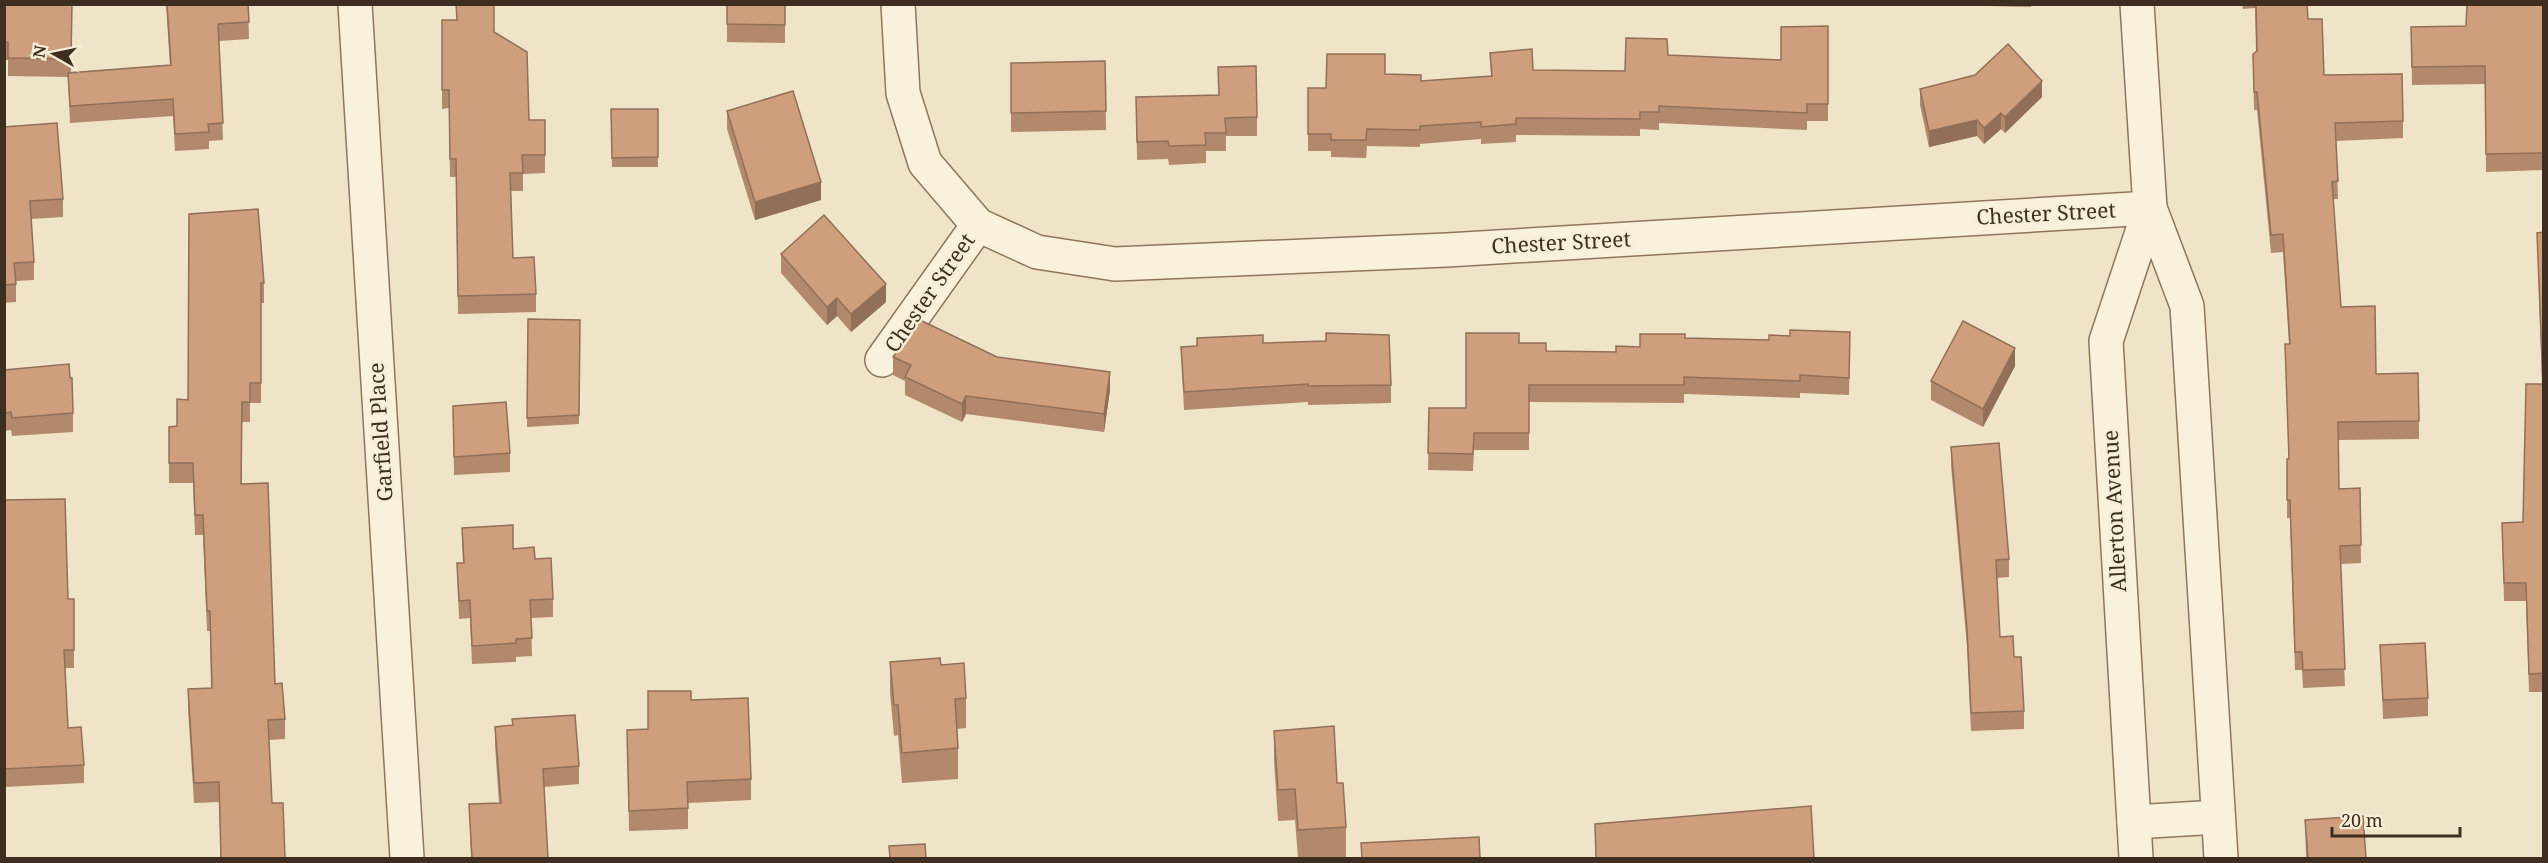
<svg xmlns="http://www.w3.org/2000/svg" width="2548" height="863" font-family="'Noto Serif',serif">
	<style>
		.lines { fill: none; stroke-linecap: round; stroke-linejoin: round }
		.minor-casing { stroke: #8d765c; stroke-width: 36 }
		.minor { stroke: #faf1dc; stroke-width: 33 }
		.wall { fill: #b2896c }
		.shaded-wall { fill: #916f58 }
		.building { fill: #cf9f7d; stroke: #916f58; stroke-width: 1.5 }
		.labels { text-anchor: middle; stroke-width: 5; stroke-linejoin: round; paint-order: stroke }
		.street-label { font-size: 21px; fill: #3d2e20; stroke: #f7eed8 }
	</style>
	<rect width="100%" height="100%" fill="#f0e4c8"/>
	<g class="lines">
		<defs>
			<g id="minor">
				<path d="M355,4L407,858"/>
				<path d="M898,4L903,93L925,163L978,225L1037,252L1115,264L1447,250L2150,208"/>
				<path d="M2137,4L2150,208L2187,306L2221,858"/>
				<path d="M882,360L978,225"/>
				<path d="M2134,822L2218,817"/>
				<path d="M2136,858L2106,341L2150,208"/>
			</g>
		</defs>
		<!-- minor casing -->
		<use href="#minor" class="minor-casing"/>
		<!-- minor -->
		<use href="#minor" class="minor"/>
	</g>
	<!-- wall -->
	<g class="wall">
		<path d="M4,4H72L71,72L170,66L166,4H248L249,39L219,41L223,140L209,141V149L175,151L173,116L70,123L68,77L8,76V60H4Z"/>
		<path d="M727,4H785V43L727,42Z"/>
		<path d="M1986,4H2031V7L1986,6Z"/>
		<path d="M2242,4H2307L2308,19L2324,75L2403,121V138L2336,141L2338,199H2333L2341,307L2376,374L2419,421V439L2339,440V489L2360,488L2361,563L2340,564L2345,686L2303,688L2302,670H2295L2290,518H2287V459H2289L2285,344H2289L2283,252L2271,253L2257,110H2254L2253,54L2256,52L2255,8L2243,9Z"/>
		<path d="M2544,4V170L2486,172L2485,84L2412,85L2411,27L2466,26Z"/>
		<path d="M442,20H456L494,32L529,120H545V173L523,174V191H511L513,258L536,294V312L458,314L456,177H450L449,108L442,109Z"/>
		<path d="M1828,26V121H1807V130L1659,123V130L1640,129V136L1516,135V142L1481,144V139L1420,144V147L1367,146L1366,158L1331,157V151H1308V88H1326L1385,74L1421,81L1491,76L1490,53L1533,70L1625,71L1668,55L1781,60Z"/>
		<path d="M1105,61L1106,130L1011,132V63Z"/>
		<path d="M1920,89L2042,97L2005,133L2001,129L1984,144L1977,136L1929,147L1920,105Z"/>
		<path d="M1136,97L1257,117V136H1226V151H1206V163L1169,165L1168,159L1137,160Z"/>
		<path d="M611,109H658V167H612Z"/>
		<path d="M727,111L821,200L755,220L727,129Z"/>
		<path d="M4,127L63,199V217L31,219L34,262V280L16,281V302L4,303Z"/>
		<path d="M189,214L264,283V303H261V403H250V422H242V484L275,684L285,719V739L269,740L272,803L285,858H221L219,802L194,803L188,709V689L211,688L210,631H207L203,535H195L193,483H169V427L177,426L188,400Z"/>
		<path d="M2544,232V692H2529L2526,601H2504L2502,523L2523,522L2542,384L2537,233Z"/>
		<path d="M781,254L886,302L851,332L837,316L827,325L781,273Z"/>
		<path d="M528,319L580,320L579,424L527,427Z"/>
		<path d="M1685,338L1850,349L1849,395L1800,393V398L1684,394V403L1529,402V450H1474L1473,471L1428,470L1429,408H1466L1519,343L1546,351L1616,352Z"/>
		<path d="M1263,343L1391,385V403L1308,405V402L1184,410L1181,347Z"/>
		<path d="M893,357H997L1110,390L1104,432L966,414L962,422L905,395V381L893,375Z"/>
		<path d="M2015,366L1983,427L1931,400V381Z"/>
		<path d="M4,370L73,413V432L12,436L11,430L4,431Z"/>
		<path d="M453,406L510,453V472L454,475Z"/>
		<path d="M1951,447L2009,559V577L1997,578L2000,637L2024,711V729L1971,731L1967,647L1951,465Z"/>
		<path d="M4,500L68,599H74V668H65L68,728L84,765V783L4,787Z"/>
		<path d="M462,528L513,549L535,559L553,599V617L531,618L532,656L516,657V662L472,664L470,618L459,619L457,563H463Z"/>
		<path d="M2380,645L2428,698V716L2383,719Z"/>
		<path d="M890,662L941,665L966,698V728L957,729L958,748V779L902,783L898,735L894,736L890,693Z"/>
		<path d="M691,700L751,779V800L688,803V829L629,831L627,730L648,729Z"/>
		<path d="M495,727L579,766V784L544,787L548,858H471L469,804L499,803L495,745Z"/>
		<path d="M1274,731L1337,783L1346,827V857L1298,858L1295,820L1278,821L1274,761Z"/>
		<path d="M2305,820L2366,858H2306Z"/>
	</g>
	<!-- shaded-wall -->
	<g class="shaded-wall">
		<path d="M2042,81V97L2005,133V117Z"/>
		<path d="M2001,113V129L1984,144V128Z"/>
		<path d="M1977,120V136L1929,147V131Z"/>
		<path d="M821,182V200L755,220V202Z"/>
		<path d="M886,284V302L851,332V314Z"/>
		<path d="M837,298V316L827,325V307Z"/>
		<path d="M2015,348V366L1983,427V409Z"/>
		<path d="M1110,372V390L1104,432V414Z"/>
		<path d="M966,396V414L962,422V404Z"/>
	</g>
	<!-- building -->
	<g class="building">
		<path d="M4,4H72L71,59L8,58V42H4Z"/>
		<path d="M167,4H248L249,22L218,24L223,123L208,124L209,132L175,134L173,99L70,106L68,73L171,65Z"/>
		<path d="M456,4H494V32L527,52L529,120H545V155H522L523,173H510L513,258L534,257L536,294L458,296L456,159H450L449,90H442V20H457Z"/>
		<path d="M727,4H785V25L727,24Z"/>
		<path d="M2256,4H2307L2308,19H2322L2324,75L2402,74L2403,121L2335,123L2338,181L2332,182L2341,307L2375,306L2376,374L2418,373L2419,421L2338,422L2339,489L2360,488L2361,545L2340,546L2345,669L2303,670L2302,652H2295L2290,500H2287V459H2289L2285,344H2290L2283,234L2271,235L2257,92H2254L2253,54L2257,51Z"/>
		<path d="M2467,4H2544V153L2486,154L2485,66L2412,67L2411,27L2466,26Z"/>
		<path d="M1828,26V104H1807V113L1659,106V112H1640V119L1516,118V124L1481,127V122L1420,126V130L1367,129L1366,140H1331V134H1308V88H1326L1327,54H1385V74L1421,75V81L1492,76L1490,53L1532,49L1533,70L1625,71L1626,38L1667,39L1668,55L1781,60V27Z"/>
		<path d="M2008,44L2042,81L2005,117L2001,113L1984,128L1977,120L1929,131L1920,89L1975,75Z"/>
		<path d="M1105,61L1106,111L1011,113V63Z"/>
		<path d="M1256,66L1257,117L1225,118L1226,133H1205L1206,145L1169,146L1168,141L1137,142L1136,97L1219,95L1218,67Z"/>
		<path d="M793,91L821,182L755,202L727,111Z"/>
		<path d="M611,109H658V157L612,158Z"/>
		<path d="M57,123L63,199L30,201L34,262L14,263L16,284L4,285V127Z"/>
		<path d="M258,209L264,283H261V383H250V402H242L241,484L268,483L275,684L282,683L285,719L268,720L272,803H283L285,858H221L219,782L194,783L188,689L212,688L210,611H207L203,515H195L193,463H169V427L177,426V399L188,400L189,214Z"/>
		<path d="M824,215L886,284L851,314L837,298L827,307L781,254Z"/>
		<path d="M2544,232V673L2529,674L2526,583H2504L2502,523L2523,522L2526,384H2543L2537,233Z"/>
		<path d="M528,319L580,320L579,415L527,418Z"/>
		<path d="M920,320L997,357L1110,372L1104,414L966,396L962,404L905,377L911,365L893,357Z"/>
		<path d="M1963,321L2015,348L1983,409L1931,381Z"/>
		<path d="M1790,330L1850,332L1849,378L1800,375V381L1684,377V385H1529V433H1474L1473,454L1428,453L1429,408H1466V333H1519V343H1546V351L1616,352V346L1640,347V334H1685V338L1769,340V335L1790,336Z"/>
		<path d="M1326,333L1389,335L1391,385L1308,386V384L1184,392L1181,347L1197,346V338L1263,335V343L1326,341Z"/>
		<path d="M69,364L70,378H72L73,413L12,418L11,412L4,413V370Z"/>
		<path d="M506,402L510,453L454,457L453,406Z"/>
		<path d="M1999,443L2009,559L1996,560L2000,637L2013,636L2014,657H2021L2024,711L1971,713L1967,629L1951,447Z"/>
		<path d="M65,499L68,599H74V650H64L68,728L81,727L84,765L4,769V500Z"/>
		<path d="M513,525V549L534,547L535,559L551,558L553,599L530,600L532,638L516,639V643L472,646L470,600L459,601L457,563H464L462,528Z"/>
		<path d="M2425,643L2428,698L2383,700L2380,645Z"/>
		<path d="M940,658L941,665L964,663L966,698L955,699L958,748L902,753L898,705H894L890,662Z"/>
		<path d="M648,691H691V700L748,698L751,779L687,782L688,808L629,811L627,730L648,729Z"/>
		<path d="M575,715L579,766L543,769L548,858H472L469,804L501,803L495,727L513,725L512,719Z"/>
		<path d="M1334,726L1337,783H1343L1346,827L1298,830L1295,789L1278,790L1274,731Z"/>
		<path d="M1811,806L1814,858H1596L1595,824Z"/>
		<path d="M2363,816L2366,858H2308L2305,820Z"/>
		<path d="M1479,837L1480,858H1362L1361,843Z"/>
		<path d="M925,844L926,858H890L889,846Z"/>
	</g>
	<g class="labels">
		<!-- street labels -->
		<g class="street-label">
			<text transform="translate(2046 214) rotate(-3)" y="7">Chester Street</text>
			<text transform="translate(1561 243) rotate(-3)" y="7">Chester Street</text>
			<text transform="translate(930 293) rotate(-55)" y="7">Chester Street</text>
			<text transform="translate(381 432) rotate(-94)" y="7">Garfield Place</text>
			<text transform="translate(2115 511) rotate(-93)" y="7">Allerton Avenue</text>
		</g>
	</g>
	<!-- border -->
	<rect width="2548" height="863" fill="none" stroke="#3d2e20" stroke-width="12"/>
	<!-- north arrow -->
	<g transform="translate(54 54) rotate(279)" stroke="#f7eed8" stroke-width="4.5" paint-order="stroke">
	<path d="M0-4.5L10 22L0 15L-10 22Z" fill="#3d2e20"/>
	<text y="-9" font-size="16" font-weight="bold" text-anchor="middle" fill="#3d2e20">N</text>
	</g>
	<!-- scale -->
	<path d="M2332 827v9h128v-9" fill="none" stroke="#3d2e20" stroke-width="3"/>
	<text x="2341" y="827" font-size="18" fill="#3d2e20" stroke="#f7eed8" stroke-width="4.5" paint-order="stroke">20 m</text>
</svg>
